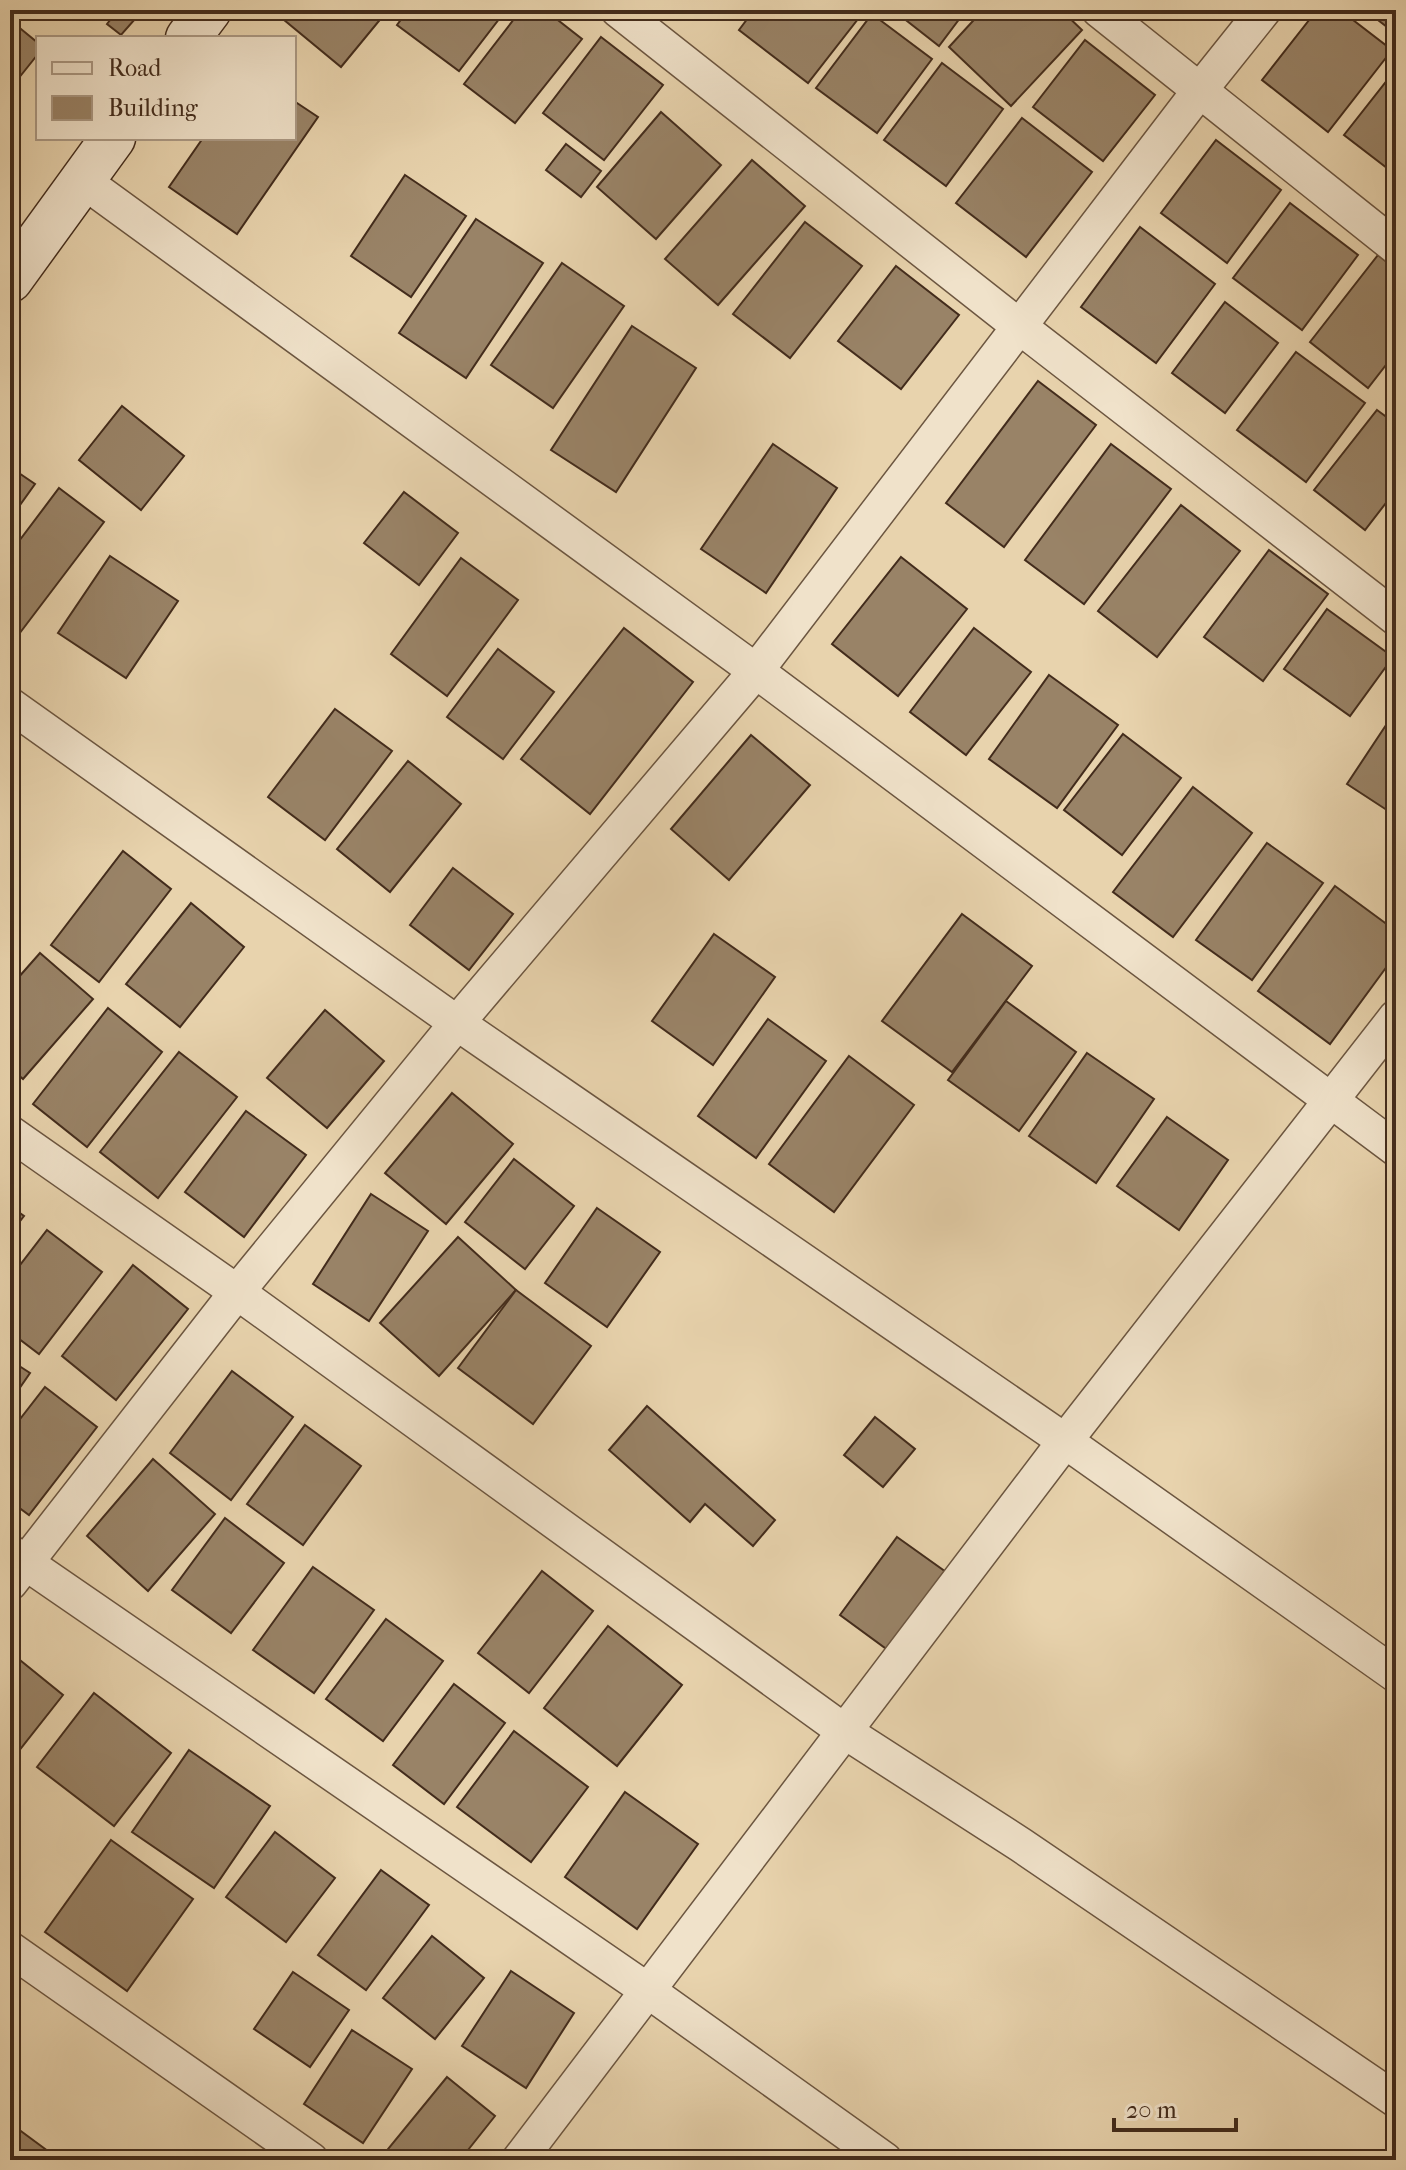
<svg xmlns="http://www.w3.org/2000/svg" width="1406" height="2170" font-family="'IM FELL French Canon',serif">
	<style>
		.building { fill: #998367; stroke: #432c1c; stroke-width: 2 }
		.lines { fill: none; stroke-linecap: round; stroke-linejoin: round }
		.street-casing { stroke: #6c5640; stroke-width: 37 }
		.secondary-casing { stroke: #432c1c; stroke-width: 47 }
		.street { stroke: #f0e2ca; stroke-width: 34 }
		.secondary { stroke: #f0e2ca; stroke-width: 44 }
	</style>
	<rect width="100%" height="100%" fill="#e8d3ad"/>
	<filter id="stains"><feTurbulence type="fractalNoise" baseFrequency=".0025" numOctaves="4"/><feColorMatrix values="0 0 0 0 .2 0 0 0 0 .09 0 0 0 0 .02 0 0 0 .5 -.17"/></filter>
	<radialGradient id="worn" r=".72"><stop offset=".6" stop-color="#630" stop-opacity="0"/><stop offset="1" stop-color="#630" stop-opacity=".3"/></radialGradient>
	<!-- building -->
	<g class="building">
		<path d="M118,10H143L121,35L107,24Z"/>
		<path d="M272,10H388L341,67Z"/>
		<path d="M408,10H506L459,71L397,25Z"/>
		<path d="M521,10H545L582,39L515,123L464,84Z"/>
		<path d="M754,10H865L808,83L739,30Z"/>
		<path d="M893,10H966L939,46Z"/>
		<path d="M983,10H1061L1082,30L1011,106L949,47Z"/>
		<path d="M1317,10H1340L1392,50L1328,132L1262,80Z"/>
		<path d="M1365,10H1396V34Z"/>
		<path d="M872,14L932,59L877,133L816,88Z"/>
		<path d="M10,20L38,43V54L10,89Z"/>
		<path d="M601,37L663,85L604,160L543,113Z"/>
		<path d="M1085,40L1155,95L1103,161L1033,107Z"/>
		<path d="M942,63L1003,109L946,186L884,140Z"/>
		<path d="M1396,69V175L1344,135Z"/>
		<path d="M294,101L318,117L237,234L169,187L203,138H294Z"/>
		<path d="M661,112L721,165L656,239L597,187Z"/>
		<path d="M1022,118L1092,172L1026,257L956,203Z"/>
		<path d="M1216,140L1281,190L1227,263L1161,213Z"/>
		<path d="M566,144L601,171L581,197L546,170Z"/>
		<path d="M752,160L805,206L718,305L665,259Z"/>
		<path d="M405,175L466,216L411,297L351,256Z"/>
		<path d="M1290,203L1358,255L1302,330L1233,278Z"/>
		<path d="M476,219L543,263L466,378L399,333Z"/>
		<path d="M805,222L862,266L790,358L733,314Z"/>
		<path d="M1140,227L1215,284L1156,363L1081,307Z"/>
		<path d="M1378,255L1396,269V352L1368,388L1310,342Z"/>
		<path d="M562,263L624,306L553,408L491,365Z"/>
		<path d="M896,266L959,315L901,389L838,341Z"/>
		<path d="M1225,302L1278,343L1225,413L1172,373Z"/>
		<path d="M632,326L696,368L616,492L551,450Z"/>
		<path d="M1296,352L1365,403L1306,482L1237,430Z"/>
		<path d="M1038,381L1096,425L1004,547L946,503Z"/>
		<path d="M122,406L184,456L141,510L79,460Z"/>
		<path d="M1377,410L1396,424V490L1365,530L1314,490Z"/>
		<path d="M773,444L837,488L766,593L701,549Z"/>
		<path d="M1111,444L1171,489L1084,604L1025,560Z"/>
		<path d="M10,467L35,484L10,519Z"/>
		<path d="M59,488L104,522L13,642L10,640V553Z"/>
		<path d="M404,492L458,533L419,585L364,543Z"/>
		<path d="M1181,505L1240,551L1157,657L1098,611Z"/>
		<path d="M1396,524V541L1388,535Z"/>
		<path d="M1269,550L1328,594L1263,681L1204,637Z"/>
		<path d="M110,556L178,601L126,678L58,633Z"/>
		<path d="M901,557L967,609L898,696L832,644Z"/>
		<path d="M461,558L518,600L447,696L391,654Z"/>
		<path d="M1327,609L1393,657L1350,716L1284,669Z"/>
		<path d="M624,628L693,682L590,814L521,759Z"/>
		<path d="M974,628L1031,672L966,755L910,712Z"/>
		<path d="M498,649L554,692L503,759L447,717Z"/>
		<path d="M1049,675L1118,725L1057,808L989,759Z"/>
		<path d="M335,709L392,751L325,840L268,797Z"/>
		<path d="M1396,710V816L1347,784Z"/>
		<path d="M1123,734L1181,778L1122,855L1064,810Z"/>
		<path d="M751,735L810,785L729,880L671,829Z"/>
		<path d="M408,761L461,804L390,892L337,849Z"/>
		<path d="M1193,787L1252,833L1173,937L1113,892Z"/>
		<path d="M1267,843L1323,883L1252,980L1196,940Z"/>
		<path d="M123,851L171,889L99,982L51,945Z"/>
		<path d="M453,868L513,914L469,970L410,925Z"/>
		<path d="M1335,886L1396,931V954L1330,1044L1258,991Z"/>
		<path d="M191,903L244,947L180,1027L126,984Z"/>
		<path d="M962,914L1032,966L952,1072L882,1021Z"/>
		<path d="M714,934L775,977L713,1065L652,1021Z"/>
		<path d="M40,953L93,999L23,1079L10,1068V987Z"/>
		<path d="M1006,1001L1076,1052L1019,1131L948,1080Z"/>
		<path d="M108,1008L162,1052L87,1147L33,1104Z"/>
		<path d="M325,1010L384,1061L327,1128L267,1078Z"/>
		<path d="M768,1019L826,1061L756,1158L698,1116Z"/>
		<path d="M179,1052L237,1097L158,1198L100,1152Z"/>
		<path d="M1087,1053L1154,1099L1096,1183L1029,1136Z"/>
		<path d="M849,1056L914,1105L834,1212L769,1164Z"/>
		<path d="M452,1093L513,1144L446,1224L385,1173Z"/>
		<path d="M246,1111L306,1155L244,1237L185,1192Z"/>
		<path d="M1167,1117L1228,1160L1179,1230L1117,1186Z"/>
		<path d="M514,1159L574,1206L525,1269L465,1222Z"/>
		<path d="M371,1194L428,1231L369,1321L313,1284Z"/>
		<path d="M10,1206L24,1216L10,1234Z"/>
		<path d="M597,1208L660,1252L607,1327L545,1283Z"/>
		<path d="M47,1230L102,1272L39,1354L10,1332V1278Z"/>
		<path d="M458,1237L516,1290L439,1376L380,1323Z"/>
		<path d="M133,1265L188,1309L116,1400L62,1356Z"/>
		<path d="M516,1290L591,1346L533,1424L458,1368Z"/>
		<path d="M10,1360L30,1373L10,1402Z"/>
		<path d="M232,1371L293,1417L231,1500L170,1453Z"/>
		<path d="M45,1387L97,1427L29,1515L10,1501V1432Z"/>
		<path d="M647,1406L775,1520L753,1546L705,1504L690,1522L609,1450Z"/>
		<path d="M875,1417L915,1449L883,1487L844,1455Z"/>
		<path d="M305,1425L361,1466L303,1545L247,1504Z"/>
		<path d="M153,1459L215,1514L148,1591L87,1536Z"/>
		<path d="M225,1518L284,1563L231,1633L172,1590Z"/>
		<path d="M897,1537L953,1577L896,1656L840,1615Z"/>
		<path d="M313,1567L374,1610L314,1693L253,1650Z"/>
		<path d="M542,1571L593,1611L529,1693L478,1653Z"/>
		<path d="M386,1619L443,1661L383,1741L326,1699Z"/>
		<path d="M608,1626L682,1685L617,1766L544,1708Z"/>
		<path d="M10,1652L63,1695L14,1757L10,1754Z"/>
		<path d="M454,1684L505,1723L444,1804L393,1765Z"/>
		<path d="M94,1693L171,1753L114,1826L37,1767Z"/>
		<path d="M514,1731L588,1787L531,1862L457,1807Z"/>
		<path d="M189,1750L270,1806L214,1888L132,1832Z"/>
		<path d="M625,1792L698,1844L637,1929L565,1877Z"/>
		<path d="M275,1832L335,1878L286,1942L226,1897Z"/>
		<path d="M111,1840L193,1899L127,1991L45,1932Z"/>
		<path d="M381,1870L429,1905L366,1990L318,1955Z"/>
		<path d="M432,1936L484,1978L435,2039L383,1998Z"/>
		<path d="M511,1971L574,2013L526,2088L462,2046Z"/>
		<path d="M293,1972L349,2010L310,2067L254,2029Z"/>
		<path d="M352,2030L412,2069L363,2143L304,2104Z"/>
		<path d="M447,2077L495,2116L460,2160H402L388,2149Z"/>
		<path d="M10,2123L60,2160H10Z"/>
	</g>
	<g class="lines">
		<defs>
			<g id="street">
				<path d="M618,10L1020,327L1396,618"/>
				<path d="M1099,10L1396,247"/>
				<path d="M82,180L756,671L1396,1149"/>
				<path d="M10,705L457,1023L1065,1441L1396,1675"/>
				<path d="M10,1133L237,1292L844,1731L1021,1845L1396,2100"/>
				<path d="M10,1552L647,1990L885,2160"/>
				<path d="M10,1583L237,1292L457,1023L756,671L1200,90L1264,10"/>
				<path d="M10,1949L311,2160"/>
				<path d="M519,2160L1065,1441L1396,1017"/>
			</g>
			<g id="secondary">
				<path d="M188,38L209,10"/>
				<path d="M10,280L113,138"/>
			</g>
		</defs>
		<!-- street casing -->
		<use href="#street" class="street-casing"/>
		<!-- secondary casing -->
		<use href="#secondary" class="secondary-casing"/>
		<!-- street -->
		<use href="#street" class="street"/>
		<!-- secondary -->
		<use href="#secondary" class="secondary"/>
	</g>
	<!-- margin -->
	<rect width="1406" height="2170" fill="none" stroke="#e8d3ad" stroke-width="40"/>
	<rect x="12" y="12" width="1382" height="2146" fill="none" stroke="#432c1c" stroke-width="4"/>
	<rect x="20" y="20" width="1366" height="2130" fill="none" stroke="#432c1c" stroke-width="2"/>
	<!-- legend -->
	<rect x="36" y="36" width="260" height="104" fill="#f0e2ca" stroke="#ab9984" stroke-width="2"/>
	<rect x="52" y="62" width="40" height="12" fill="#f0e2ca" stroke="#ab9984" stroke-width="2"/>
	<text x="108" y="76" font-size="24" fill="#432c1c">Road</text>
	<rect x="52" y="96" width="40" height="24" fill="#998367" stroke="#ab9984" stroke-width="2"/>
	<text x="108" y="116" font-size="24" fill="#432c1c">Building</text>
	<!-- scale -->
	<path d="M1114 2118v12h122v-12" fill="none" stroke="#432c1c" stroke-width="4"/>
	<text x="1126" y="2118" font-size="24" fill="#432c1c" stroke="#f0e2ca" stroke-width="6" paint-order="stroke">20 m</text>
	<rect width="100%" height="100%" filter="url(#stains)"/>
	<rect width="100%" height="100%" fill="url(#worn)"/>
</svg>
